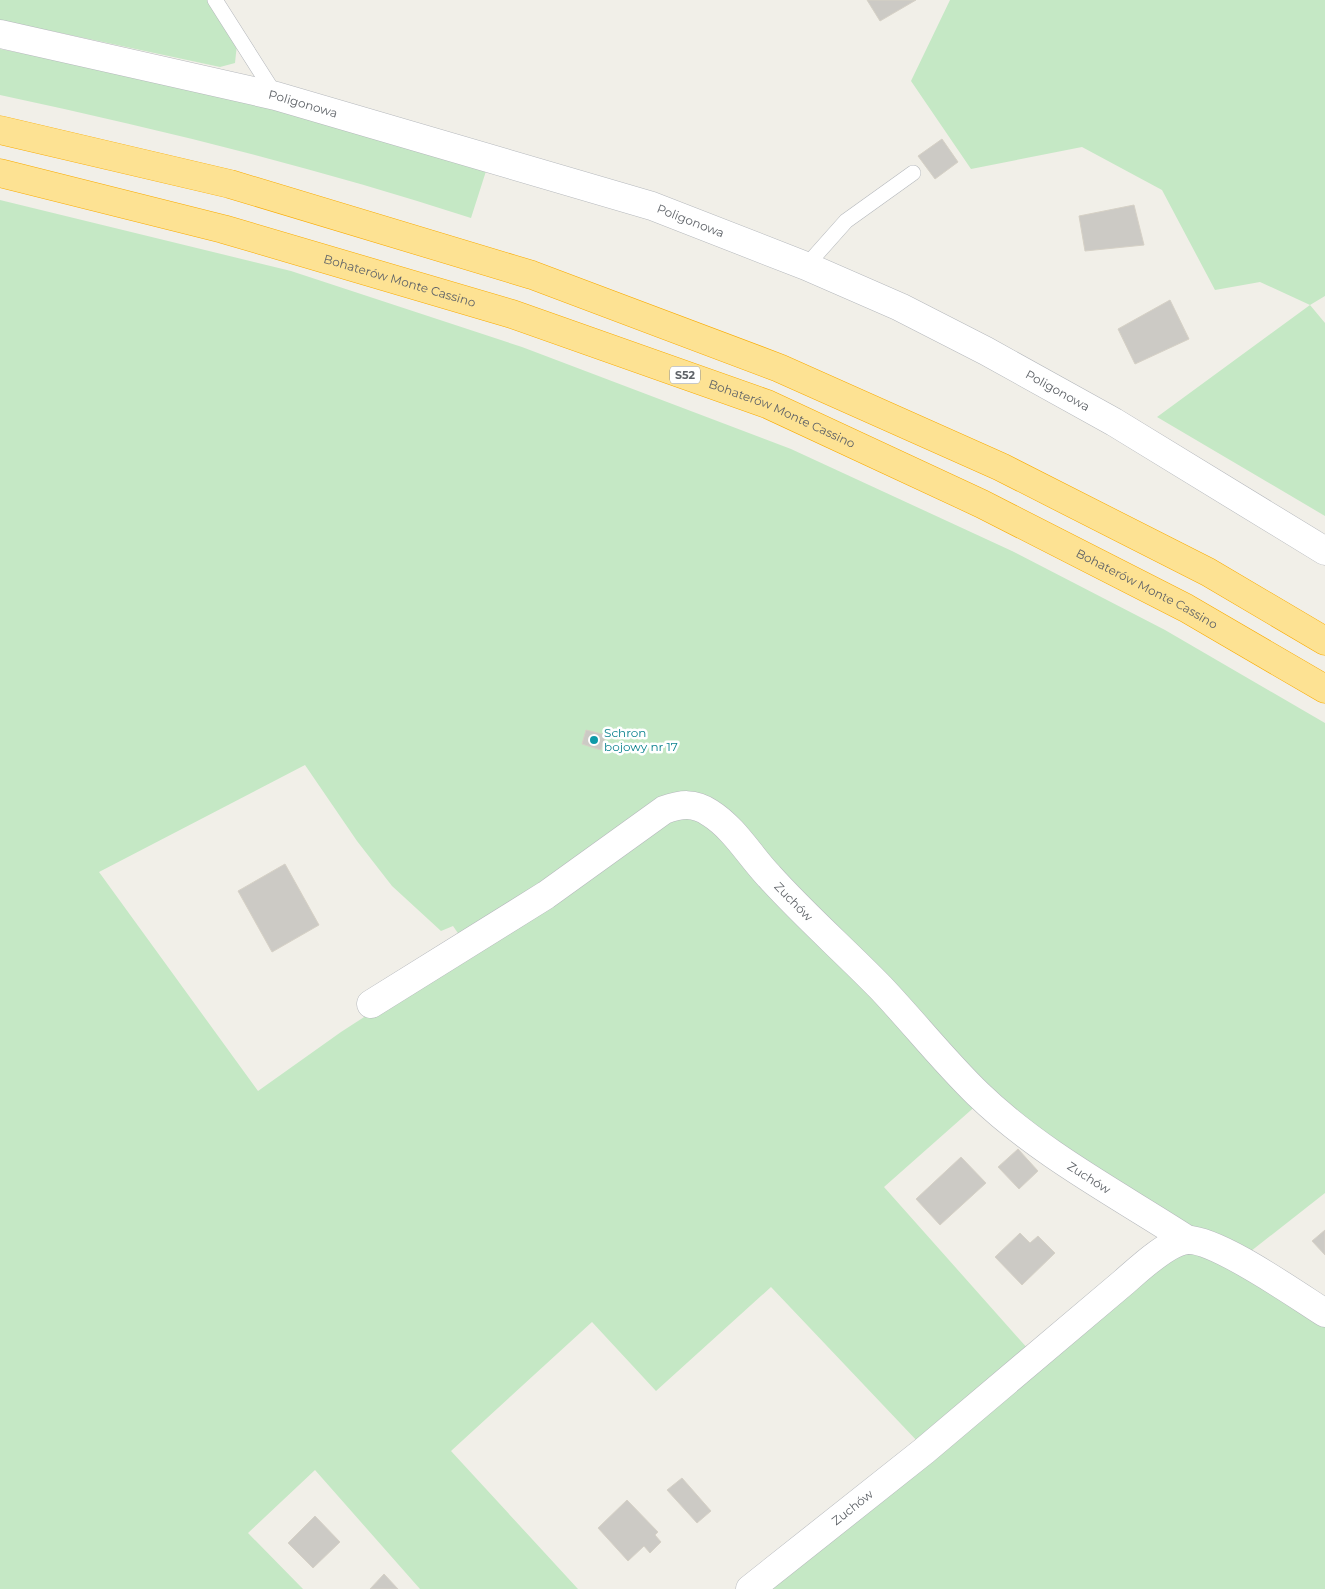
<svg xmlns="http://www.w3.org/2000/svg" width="1325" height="1589" font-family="Montserrat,sans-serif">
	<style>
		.green { fill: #c5e8c5 }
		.building { fill: #cccac5; stroke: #d6d1c6 }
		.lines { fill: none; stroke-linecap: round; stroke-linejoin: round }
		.lane-casing { stroke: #b5b8bc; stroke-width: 16 }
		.street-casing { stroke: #b5b8bc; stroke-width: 29 }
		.highway-casing { stroke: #f9ab00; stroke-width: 29 }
		.lane { stroke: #fff; stroke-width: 15 }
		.street { stroke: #fff; stroke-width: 28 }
		.highway { stroke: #fde293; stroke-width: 28 }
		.culture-dot { fill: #0f9aa8; stroke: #fff; stroke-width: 2 }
		.labels { text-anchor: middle; stroke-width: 5; stroke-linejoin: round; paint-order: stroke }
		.shield { fill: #fff; stroke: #8f9295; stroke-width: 1 }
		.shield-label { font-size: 11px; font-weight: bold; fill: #5f6368 }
		.street-label { font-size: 12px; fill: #5f6368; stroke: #fff }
		.culture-label { font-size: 12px; fill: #0d838f; stroke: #fff; text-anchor: start }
	</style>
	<rect width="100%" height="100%" fill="#f1efe8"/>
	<!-- green -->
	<g class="green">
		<path d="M0,0H209L237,44L235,63L220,67L0,20Z"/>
		<path d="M950,0H1325V296L1310,305L1325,323V516L1157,417L1310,305L1260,282L1215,290L1162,190L1082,147L971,169L911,81Z"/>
		<path d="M0,49L175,83L487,168L471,218C317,168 159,129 0,95Z"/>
		<path d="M0,200L291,271L522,347L791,449L1012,551L1165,630L1325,723V1193L1246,1255L1190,1230L1036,1136L1007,1113L978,1086L916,1016L772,874L721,814L696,799H682L665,803L602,851L544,890L462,939L453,926L441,931L392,886L357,841L305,765L99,872L258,1091L341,1032L607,860L656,822L671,814L684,811L700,815L712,823L765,882L873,989L979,1103L884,1187L1029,1350L919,1443L771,1287L656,1391L592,1322L451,1451L578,1589H420L315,1470L248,1533L303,1589H0Z"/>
		<path d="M1181,1252L1205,1253L1325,1325V1589H762L1133,1283Z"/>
	</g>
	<!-- building -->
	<g class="building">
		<path d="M867,0H916L880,21Z"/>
		<path d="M942,139L958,162L935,179L918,156Z"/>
		<path d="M1134,205L1144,245L1085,251L1079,216Z"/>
		<path d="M1170,300L1189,339L1135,364L1118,329Z"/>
		<path d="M586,730L606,735L601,750L582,744Z"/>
		<path d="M285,864L319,925L272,952L238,891Z"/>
		<path d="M1018,1149L1038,1171L1019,1189L998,1167Z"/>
		<path d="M961,1157L986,1183L940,1225L916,1199Z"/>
		<path d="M1325,1230V1255L1312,1241Z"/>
		<path d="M1020,1233L1030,1243L1038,1236L1055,1253L1022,1285L995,1257Z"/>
		<path d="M682,1478L711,1511L697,1523L667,1490Z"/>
		<path d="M627,1500L658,1532L655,1535L661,1542L650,1553L644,1546L628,1561L598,1528Z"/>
		<path d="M315,1516L340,1542L313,1568L288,1543Z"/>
		<path d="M384,1574L398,1589H370Z"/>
	</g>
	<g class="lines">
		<defs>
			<g id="lane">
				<path d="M215,0L276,96"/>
				<path d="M806,266L846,221L913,173"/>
			</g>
			<g id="street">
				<path id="s1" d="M0,34L276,96L652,206L806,266L900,307L986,351L1114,422L1325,551"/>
				<path id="s2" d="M371,1004L546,895L664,810C681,804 694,802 710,813C734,828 750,856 769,876C804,915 844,950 881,988C914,1023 944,1061 978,1094C1039,1153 1117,1194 1188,1240"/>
				<path id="s3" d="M750,1589L924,1451L1124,1282C1139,1269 1167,1242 1187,1240C1216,1238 1298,1296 1325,1313"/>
			</g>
			<g id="highway">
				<path d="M0,130L230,184L532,275L779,368L1001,467L1208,572L1325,641"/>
				<path id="s4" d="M0,173L223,229L512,314L767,404L982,504L1186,608L1325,689"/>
			</g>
		</defs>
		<!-- lane casing -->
		<use href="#lane" class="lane-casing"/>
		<!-- street casing -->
		<use href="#street" class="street-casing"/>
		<!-- highway casing -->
		<use href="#highway" class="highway-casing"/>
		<!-- lane -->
		<use href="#lane" class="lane"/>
		<!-- street -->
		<use href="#street" class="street"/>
		<!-- highway -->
		<use href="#highway" class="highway"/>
	</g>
	<!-- markers -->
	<circle class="culture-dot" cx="594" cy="740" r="5"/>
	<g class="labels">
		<!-- shield labels -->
		<rect class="shield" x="670" y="366.5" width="30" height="17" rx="4"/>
		<g class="shield-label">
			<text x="685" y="379">S52</text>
		</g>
		<!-- street labels -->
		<g class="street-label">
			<text dy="4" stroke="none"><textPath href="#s1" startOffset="311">Poligonowa</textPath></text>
			<text dy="4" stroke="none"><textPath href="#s1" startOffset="716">Poligonowa</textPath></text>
			<text dy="4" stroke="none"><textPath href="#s4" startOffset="414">Bohaterów Monte Cassino</textPath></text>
			<text dy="4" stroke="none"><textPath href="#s1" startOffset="1121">Poligonowa</textPath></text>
			<text dy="4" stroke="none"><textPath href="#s4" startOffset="819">Bohaterów Monte Cassino</textPath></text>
			<text dy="4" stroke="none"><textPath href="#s4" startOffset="1224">Bohaterów Monte Cassino</textPath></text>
			<text dy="4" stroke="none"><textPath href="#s2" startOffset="522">Zuchów</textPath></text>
			<text dy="4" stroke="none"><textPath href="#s2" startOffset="928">Zuchów</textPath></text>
			<text dy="4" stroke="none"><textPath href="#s3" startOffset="131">Zuchów</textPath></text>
		</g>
		<!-- culture labels -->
		<g class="culture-label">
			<text x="604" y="737">Schron<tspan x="604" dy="14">bojowy nr 17</tspan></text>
		</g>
	</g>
</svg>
